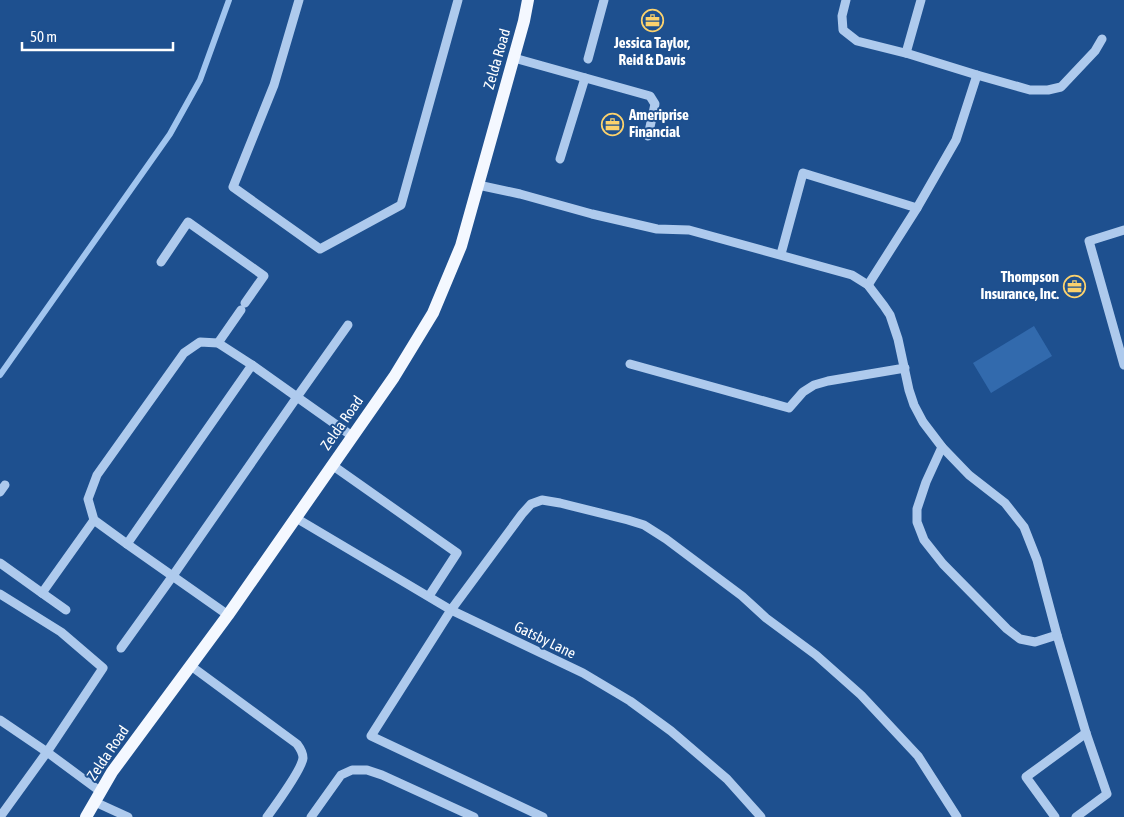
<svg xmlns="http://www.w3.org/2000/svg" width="1124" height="817" font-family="'Asap Condensed',sans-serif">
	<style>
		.green { fill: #326aad }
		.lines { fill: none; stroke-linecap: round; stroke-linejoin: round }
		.stream { stroke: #a1c5ef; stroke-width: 6 }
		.minor { stroke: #aecaed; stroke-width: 9 }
		.major { stroke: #f4f8ff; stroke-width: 12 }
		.labels { text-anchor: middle; stroke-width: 4; stroke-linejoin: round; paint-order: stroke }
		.poi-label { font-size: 15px; font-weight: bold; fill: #fff; stroke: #1e508f }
		.street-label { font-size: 15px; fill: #fff; stroke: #1e508f }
	</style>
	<rect width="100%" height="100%" fill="#1e508f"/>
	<!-- green -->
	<path class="green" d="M1034,326L1052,356L991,393L973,363Z"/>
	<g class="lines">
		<!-- stream -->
		<path class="stream" d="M0,375L170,134L200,80L229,0"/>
		<!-- minor -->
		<g class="minor">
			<path d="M299,0L274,85L233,187L320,249L401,205L458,0"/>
			<path d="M846,0L842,16L843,30L857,41L909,54L977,75L1030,90H1048L1061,87L1095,51L1102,39"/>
			<path d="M906,53L921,0"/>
			<path d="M514,58L650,96L655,104L648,136"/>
			<path d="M588,59L604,0"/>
			<path d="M560,159L585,78"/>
			<path d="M478,185L520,194L592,214L657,229L689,230L852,275L868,285L884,306L890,315L898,339L909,390L914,405L923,422L942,447L969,475L1005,503L1024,527L1037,560L1057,635L1086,733L1107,794L1076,817"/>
			<path d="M1124,230L1089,241L1124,365"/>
			<path d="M781,254L803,173L917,208"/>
			<path d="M161,262L188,222L264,276L245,303"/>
			<path d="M868,285L917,208L956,140L977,75"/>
			<path d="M348,325L297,397L352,436"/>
			<path d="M218,343L241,310"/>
			<path d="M630,364L789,408L803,392L814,385L828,381L905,368"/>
			<path d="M942,447L926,482L917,509V522L924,540L943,564L1007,629L1020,639L1035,642L1057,635"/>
			<path d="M332,465L457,553L429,596"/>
			<path d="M0,492L5,485"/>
			<path d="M296,518L451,610L583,673L630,701L671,731L727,779L761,817"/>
			<path d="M127,544L252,365"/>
			<path d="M0,563L42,593L94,520"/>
			<path d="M42,593L66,610"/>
			<path d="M0,594L61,632L103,668L47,752L0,817"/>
			<path d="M121,648L172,577L297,397L252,365L218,343L200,342L184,353L97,475L88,499L94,520L127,544L228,615"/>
			<path d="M191,666L297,744C300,748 303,752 303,758C302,769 275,806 267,817"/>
			<path d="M0,720L47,752L101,792"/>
			<path d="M95,802L128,817"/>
			<path d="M311,817L341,775L352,770H367L382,775L474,817"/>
			<path d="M543,817L371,736L451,610L522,514L531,504L542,500L560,503L628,520L644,525L666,539L742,596L766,618L816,655L861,695L918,756L957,817"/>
			<path d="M1055,817L1026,777L1086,733"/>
		</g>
		<!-- major -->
		<path class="major" d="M86,817L112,772L228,615L394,377L433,313L461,246L524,21L528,0"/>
	</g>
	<!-- icons -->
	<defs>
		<symbol id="office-ring" viewBox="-11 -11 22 22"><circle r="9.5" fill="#1e508f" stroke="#fcd26d" stroke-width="1.5"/><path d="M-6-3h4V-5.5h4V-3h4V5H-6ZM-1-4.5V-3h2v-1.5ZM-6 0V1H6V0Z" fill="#fcd26d"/></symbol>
	</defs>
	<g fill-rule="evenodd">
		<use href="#office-ring" x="640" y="8" width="25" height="25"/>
		<use href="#office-ring" x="600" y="112" width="25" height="25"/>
		<use href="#office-ring" x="1062" y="274" width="25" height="25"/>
	</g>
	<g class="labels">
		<!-- poi labels -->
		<g class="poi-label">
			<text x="652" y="48">Jessica Taylor,<tspan x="652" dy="17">Reid &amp; Davis</tspan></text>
			<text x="629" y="120" text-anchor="start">Ameriprise<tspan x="629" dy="17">Financial</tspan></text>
			<text x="1059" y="282" text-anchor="end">Thompson<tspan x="1059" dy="17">Insurance, Inc.</tspan></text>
		</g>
		<!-- street labels -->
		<g class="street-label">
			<text transform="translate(497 59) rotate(-74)" y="5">Zelda Road</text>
			<text transform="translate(342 423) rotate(-55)" y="5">Zelda Road</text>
			<text transform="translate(545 640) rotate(26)" y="5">Gatsby Lane</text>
			<text transform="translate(108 753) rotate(-56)" y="5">Zelda Road</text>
		</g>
	</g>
	<!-- scale -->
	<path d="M22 42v8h151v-8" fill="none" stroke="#ffffff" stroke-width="2.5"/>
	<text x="30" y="42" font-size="15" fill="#ffffff" stroke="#1e508f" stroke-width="4" paint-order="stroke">50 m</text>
</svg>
